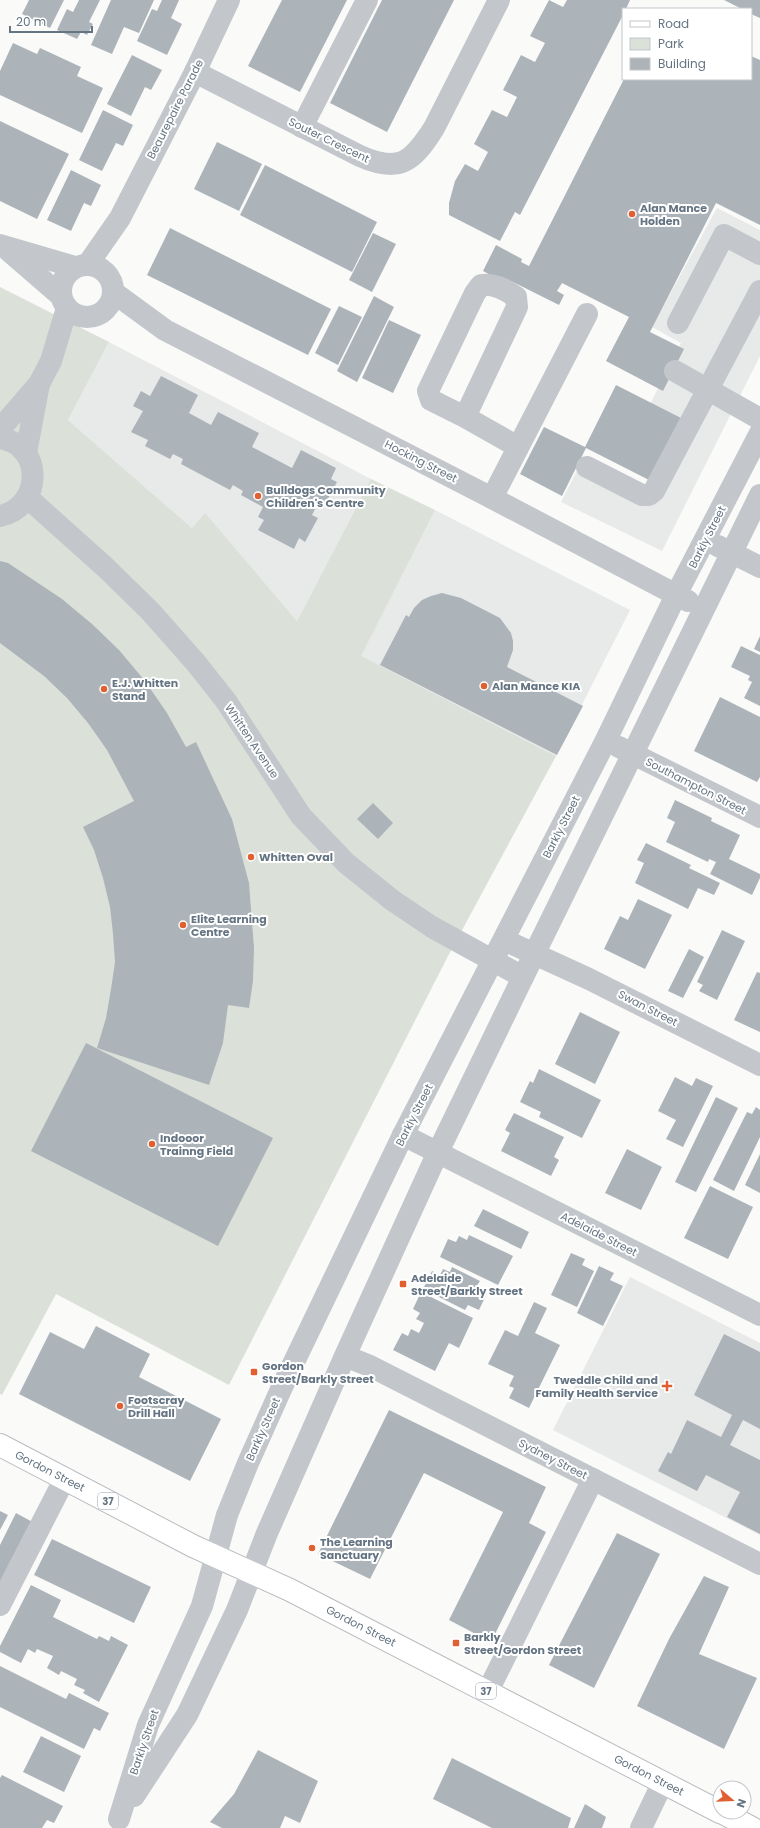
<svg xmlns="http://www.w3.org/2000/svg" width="760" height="1828" font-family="Poppins,sans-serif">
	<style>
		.built { fill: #e8e9e9 }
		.green { fill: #dbe1d9 }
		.building { fill: #acb4ba }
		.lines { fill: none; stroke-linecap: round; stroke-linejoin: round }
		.major-casing { stroke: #b9bdc1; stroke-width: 24 }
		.minor { stroke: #c3c7cb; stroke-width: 22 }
		.major { stroke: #fff; stroke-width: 22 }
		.poi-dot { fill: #e06031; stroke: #fff; stroke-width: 1.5 }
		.labels { text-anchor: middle; stroke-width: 4; stroke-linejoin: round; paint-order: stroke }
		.shield { fill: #fff; stroke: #939ea8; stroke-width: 1 }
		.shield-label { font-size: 10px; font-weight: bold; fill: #657482 }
		.street-label { font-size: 11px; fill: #657482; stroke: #fff }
		.poi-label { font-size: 11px; font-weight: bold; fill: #657482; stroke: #fff; text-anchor: start }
	</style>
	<rect width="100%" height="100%" fill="#fafaf8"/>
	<!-- built -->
	<g class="built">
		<path d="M717,208L760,230V356L662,551L561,502L584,457L645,487L663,445L637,430L681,343L652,327Z"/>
		<path d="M109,342L371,479L297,621L205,514L192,528L68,420Z"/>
		<path d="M435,510L630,610L556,756L360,656Z"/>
		<path d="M630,1277L760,1343V1535L553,1430Z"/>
	</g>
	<!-- green -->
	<path class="green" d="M0,287L109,342L68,420L192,528L205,513L297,621L371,479L435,510L361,656L556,756L447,958L229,1385L56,1294L2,1395L0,1394Z"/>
	<!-- building -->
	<g class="building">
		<path d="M29,0H64L50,28L22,14Z"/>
		<path d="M79,0H100L89,22L93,24L87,35L81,32L77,39L57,30L67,9L73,12Z"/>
		<path d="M111,0H154L139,33L124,27L112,54L91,45Z"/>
		<path d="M162,0H179L171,18L182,24L167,55L137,41L152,9L157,11Z"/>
		<path d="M282,0H347L300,92L248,66Z"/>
		<path d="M382,0H454L387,132L330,103Z"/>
		<path d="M549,0L563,7L567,0H630L626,9H623V15L520,215L515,212L500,241L449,215V203L455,181L465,164L478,171L488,152L474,144L492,110L507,117L517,97L503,90L521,55L535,62L545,43L530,36Z"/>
		<path d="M724,0H760V18L751,14V9H742Z"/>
		<path d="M13,43L37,54L40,48L81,67L77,76L103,88L82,133L0,95V71Z"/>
		<path d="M132,55L162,70L151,90L145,87L131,116L107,104Z"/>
		<path d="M751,56L760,60V225L716,203L650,332L684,349L663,391L606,361L629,317L562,283L557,291L564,295L559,305L511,281L509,285L483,271L496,245L522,259L521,262L529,266L624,79H751Z"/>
		<path d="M103,110L133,125L123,146L116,143L102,171L79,160Z"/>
		<path d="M0,121L69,154L37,219L0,201Z"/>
		<path d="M217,142L262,164L239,211L194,189Z"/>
		<path d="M265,165L377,222L352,272L240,215Z"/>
		<path d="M71,170L101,185L91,206L84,203L71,231L47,220Z"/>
		<path d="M170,228L331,309L308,355L147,275Z"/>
		<path d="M373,233L396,244L372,292L349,280Z"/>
		<path d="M374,296L394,307L357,382L337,371Z"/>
		<path d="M339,306L362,317L338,365L315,353Z"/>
		<path d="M389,320L421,335L393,393L362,378Z"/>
		<path d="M161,376L198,395L189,413L211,425L218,412L259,433L252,447L292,468L301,450L336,468L331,479L337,482L324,506L318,503L312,515L318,518L305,542L299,538L294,549L258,530L264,520L258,517L263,507L241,495L243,491L233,485L230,490L181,464L183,459L173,454L170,459L145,446L148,440L131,432L143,411L133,406L141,391L150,396Z"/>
		<path d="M616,385L683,419L651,481L586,448L562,496L520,474L544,427L585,447Z"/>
		<path d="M0,561L8,563L62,599L92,624L119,650L145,681L167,713L186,747L196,742L232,819L249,883L254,948L253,981L249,1008L228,1005L223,1043L209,1085L97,1048L106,1018L111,989L115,962L113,934L110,907L103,878L94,850L83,827L134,801L107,750L88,723L67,698L44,676L0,643Z"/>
		<path d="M442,593L461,598L500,618L511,633L513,641V650L507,667L583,706L557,755L380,665L406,615L409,617L414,608L422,600L431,596Z"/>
		<path d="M760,636V652L754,649Z"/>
		<path d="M741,646L760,655V706L744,698L752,682L748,680L750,676L731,667Z"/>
		<path d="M720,697L760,717V777L757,782L694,751Z"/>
		<path d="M675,800L712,818L711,821L740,835L729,859L760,874V878L752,895L710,874L716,862L709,859L708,862L666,842L675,822L667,818Z"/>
		<path d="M373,803L393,823L378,839L357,819Z"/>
		<path d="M646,843L691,865L689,868L720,883L714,895L698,888L688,909L635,883L644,863L637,860Z"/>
		<path d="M638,899L672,915L645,969L604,949L620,916L628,920Z"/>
		<path d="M722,930L745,941L717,1000L699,991L703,985L697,982Z"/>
		<path d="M689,949L704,957L683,998L668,991Z"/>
		<path d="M757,972L760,973V1032L734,1020Z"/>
		<path d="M580,1012L620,1032L595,1084L555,1064Z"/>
		<path d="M86,1043L273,1138L218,1246L31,1151Z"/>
		<path d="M539,1069L601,1100L582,1138L539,1117L541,1112L520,1102L530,1081L533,1083Z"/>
		<path d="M675,1077L692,1086L696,1078L713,1086L683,1147L666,1139L676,1120L658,1111Z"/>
		<path d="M716,1097L738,1108L696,1192L675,1182Z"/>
		<path d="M756,1107L760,1110V1137L734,1191L713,1180L747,1112L752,1114Z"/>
		<path d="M514,1113L564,1137L554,1157L559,1160L551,1176L501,1151L510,1133L505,1130Z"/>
		<path d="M627,1149L662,1167L641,1210L605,1193Z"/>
		<path d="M760,1154V1193L745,1185Z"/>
		<path d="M710,1186L753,1207L728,1259L684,1238Z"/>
		<path d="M483,1209L529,1232L521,1249L474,1226Z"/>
		<path d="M469,1235L513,1256L498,1285L440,1257L448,1239L456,1242L459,1236L467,1240Z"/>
		<path d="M571,1253L585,1259L582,1265L594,1271L577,1307L551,1295Z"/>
		<path d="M599,1266L614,1273L610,1280L623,1286L603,1326L577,1313Z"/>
		<path d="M452,1267L480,1281L476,1287L487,1293L479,1310L468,1305L465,1310L423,1289L432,1271L440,1275L443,1269L450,1272Z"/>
		<path d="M421,1292L473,1318L459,1348L449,1343L435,1371L393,1350L402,1333L408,1336L411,1329L419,1333L424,1323L416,1319L420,1313L413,1309Z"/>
		<path d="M534,1302L547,1308L535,1333L560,1345L529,1408L509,1398L514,1388L509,1386L514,1376L488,1364L505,1330L518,1336Z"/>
		<path d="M96,1326L150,1354L139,1377L221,1419L190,1481L19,1394L50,1332L84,1349Z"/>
		<path d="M724,1334L760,1352V1429L743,1420L730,1445L760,1460V1534L727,1517L740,1492L706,1475L697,1491L658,1471L668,1452L671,1454L687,1420L721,1437L732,1415L694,1395Z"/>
		<path d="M389,1410L546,1487L529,1523L546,1532L491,1642L449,1620L503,1512L424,1473L370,1579L318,1554Z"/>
		<path d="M0,1511L8,1515L0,1530Z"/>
		<path d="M16,1513L38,1525L0,1600V1545Z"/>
		<path d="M617,1533L660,1554L594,1688L549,1665Z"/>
		<path d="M52,1539L151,1587L134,1623L34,1575Z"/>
		<path d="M704,1576L729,1587L699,1654L757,1678L724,1749L637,1706L669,1639Z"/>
		<path d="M31,1585L61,1600L53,1617L97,1639L99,1636L109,1641L111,1636L128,1645L99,1702L83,1693L85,1690L74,1685L77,1679L61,1671L59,1675L47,1668L53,1656L37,1649L35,1653L28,1649L21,1663L0,1652V1646Z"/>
		<path d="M0,1666L66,1699L69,1693L109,1713L100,1731L94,1728L84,1749L0,1707Z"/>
		<path d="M41,1736L81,1756L64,1792L23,1772Z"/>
		<path d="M258,1750L318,1781L300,1823L285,1816L280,1828H222L210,1822L234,1794Z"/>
		<path d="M452,1758L571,1818L568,1828H492L433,1799Z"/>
		<path d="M2,1775L63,1806L54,1823L47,1820L42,1828H0V1778Z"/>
		<path d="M585,1804L606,1817L602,1828H574Z"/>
	</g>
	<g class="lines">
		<defs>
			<g id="major">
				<path d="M0,1445L193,1546L290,1590L720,1812"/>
				<path d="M721,1812L752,1828"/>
			</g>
		</defs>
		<!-- major casing -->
		<use href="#major" class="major-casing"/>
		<!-- minor -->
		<g class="minor">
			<path d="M195,72L360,156C400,174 413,161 434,128L499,0"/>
			<path d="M302,127L367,0"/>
			<path d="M0,245L75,267"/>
			<path d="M9,251L61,296"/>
			<path d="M88,264L120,218L195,72L229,0"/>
			<circle cx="87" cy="291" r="26"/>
			<path d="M113,292L165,330L492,498L688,601"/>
			<path d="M678,323L724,235L760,254"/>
			<path d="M675,371L760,419"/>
			<path d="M465,417L431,400L428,391L475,293L481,285C493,283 507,290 516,297L517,307L465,417L518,447"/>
			<path d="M0,429L39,384L51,361L67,308"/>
			<path d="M0,438C44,445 43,507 0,516"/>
			<path d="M26,453L39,384"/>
			<path d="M587,467L642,495H649L654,491L760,291"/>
			<path d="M28,498L105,567L150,611L196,663L226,701L301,816L346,863L392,900L432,927L523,977"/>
			<path d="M492,498L587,314"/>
			<path d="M718,546L760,567"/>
			<path d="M619,747L760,817"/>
			<path d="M504,940L589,979L760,1065"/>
			<path d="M403,1135L760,1315"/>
			<path d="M345,1356L370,1366L760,1564"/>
			<path d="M0,1605L65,1478"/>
			<path d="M488,1691L593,1479"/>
			<path d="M134,1796L187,1715L237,1610L267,1533L345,1356L438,1152L523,977L760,495"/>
			<path d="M119,1819L148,1725L202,1606L227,1515L248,1463L282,1387L403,1135L606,740L676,595L760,433"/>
			<path d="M641,1828L663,1782"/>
		</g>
		<!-- major -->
		<use href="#major" class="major"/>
	</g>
	<!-- markers -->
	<g class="poi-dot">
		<circle cx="632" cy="214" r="4"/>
		<circle cx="258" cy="496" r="4"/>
		<circle cx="484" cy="686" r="4"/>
		<circle cx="104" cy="689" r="4"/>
		<circle cx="251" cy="857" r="4"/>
		<circle cx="183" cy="925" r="4"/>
		<circle cx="152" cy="1144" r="4"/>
		<rect x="399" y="1280" width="8" height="8" rx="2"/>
		<rect x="250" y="1368" width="8" height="8" rx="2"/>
		<path d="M665 1380h4v4h4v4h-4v4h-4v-4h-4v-4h4z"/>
		<circle cx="120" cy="1406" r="4"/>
		<circle cx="312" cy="1548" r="4"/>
		<rect x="452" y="1639" width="8" height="8" rx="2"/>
	</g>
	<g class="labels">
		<!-- shield labels -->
		<g class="shield">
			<rect x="98" y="1493" width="20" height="16" rx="3"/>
			<rect x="476" y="1683" width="20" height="16" rx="3"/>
		</g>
		<g class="shield-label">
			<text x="108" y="1505">37</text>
			<text x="486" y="1695">37</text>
		</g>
		<!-- street labels -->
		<g class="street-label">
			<text transform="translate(175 109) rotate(-63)" y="4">Beaurepaire Parade</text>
			<text transform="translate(329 140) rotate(26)" y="4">Souter Crescent</text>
			<text transform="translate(421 461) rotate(27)" y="4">Hocking Street</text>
			<text transform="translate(707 537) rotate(-63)" y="4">Barkly Street</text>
			<text transform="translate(252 741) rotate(56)" y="4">Whitten Avenue</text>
			<text transform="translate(696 786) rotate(27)" y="4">Southampton Street</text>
			<text transform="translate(561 827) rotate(-63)" y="4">Barkly Street</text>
			<text transform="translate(648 1008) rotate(27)" y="4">Swan Street</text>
			<text transform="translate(414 1115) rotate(-63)" y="4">Barkly Street</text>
			<text transform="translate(599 1234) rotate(27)" y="4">Adelaide Street</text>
			<text transform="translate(263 1429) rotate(-66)" y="4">Barkly Street</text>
			<text transform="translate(553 1459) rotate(27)" y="4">Sydney Street</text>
			<text transform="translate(50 1471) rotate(27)" y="4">Gordon Street</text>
			<text transform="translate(361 1626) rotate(27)" y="4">Gordon Street</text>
			<text transform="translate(144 1742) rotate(-71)" y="4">Barkly Street</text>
			<text transform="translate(649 1775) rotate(27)" y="4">Gordon Street</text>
		</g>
		<!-- poi labels -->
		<g class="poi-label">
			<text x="640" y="212">Alan Mance<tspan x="640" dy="13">Holden</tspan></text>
			<text x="266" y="494">Bulldogs Community<tspan x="266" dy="13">Children's Centre</tspan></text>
			<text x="112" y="687">E.J. Whitten<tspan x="112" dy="13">Stand</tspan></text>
			<text x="492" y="690">Alan Mance KIA</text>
			<text x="259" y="861">Whitten Oval</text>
			<text x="191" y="923">Elite Learning<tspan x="191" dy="13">Centre</tspan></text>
			<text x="160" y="1142">Indooor<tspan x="160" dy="13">Trainng Field</tspan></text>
			<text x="411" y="1282">Adelaide<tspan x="411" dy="13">Street/Barkly Street</tspan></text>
			<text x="262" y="1370">Gordon<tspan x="262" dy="13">Street/Barkly Street</tspan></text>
			<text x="658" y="1384" text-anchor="end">Tweddle Child and<tspan x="658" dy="13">Family Health Service</tspan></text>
			<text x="128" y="1404">Footscray<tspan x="128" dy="13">Drill Hall</tspan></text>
			<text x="320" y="1546">The Learning<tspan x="320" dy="13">Sanctuary</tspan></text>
			<text x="464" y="1641">Barkly<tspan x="464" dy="13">Street/Gordon Street</tspan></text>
		</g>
	</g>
	<!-- legend -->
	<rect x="622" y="8" width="130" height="72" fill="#ffffff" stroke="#c1c7cd"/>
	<rect x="630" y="21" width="20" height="6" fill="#ffffff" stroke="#c1c7cd"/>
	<text x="658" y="28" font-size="12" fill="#657482">Road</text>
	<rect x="630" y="38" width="20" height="12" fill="#dbe1d9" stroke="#c1c7cd"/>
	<text x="658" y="48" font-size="12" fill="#657482">Park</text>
	<rect x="630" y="58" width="20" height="12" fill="#acb4ba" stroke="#c1c7cd"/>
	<text x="658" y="68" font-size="12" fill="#657482">Building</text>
	<!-- north arrow -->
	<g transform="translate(732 1800) rotate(109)"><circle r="19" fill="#ffffff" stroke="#c1c7cd"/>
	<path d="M0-3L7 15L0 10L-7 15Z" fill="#e06031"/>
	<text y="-6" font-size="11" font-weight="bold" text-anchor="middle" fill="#657482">N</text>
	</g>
	<!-- scale -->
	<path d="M10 26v6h82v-6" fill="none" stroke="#657482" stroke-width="2"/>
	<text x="16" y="26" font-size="12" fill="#657482" stroke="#ffffff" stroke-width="3" paint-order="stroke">20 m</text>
</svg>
